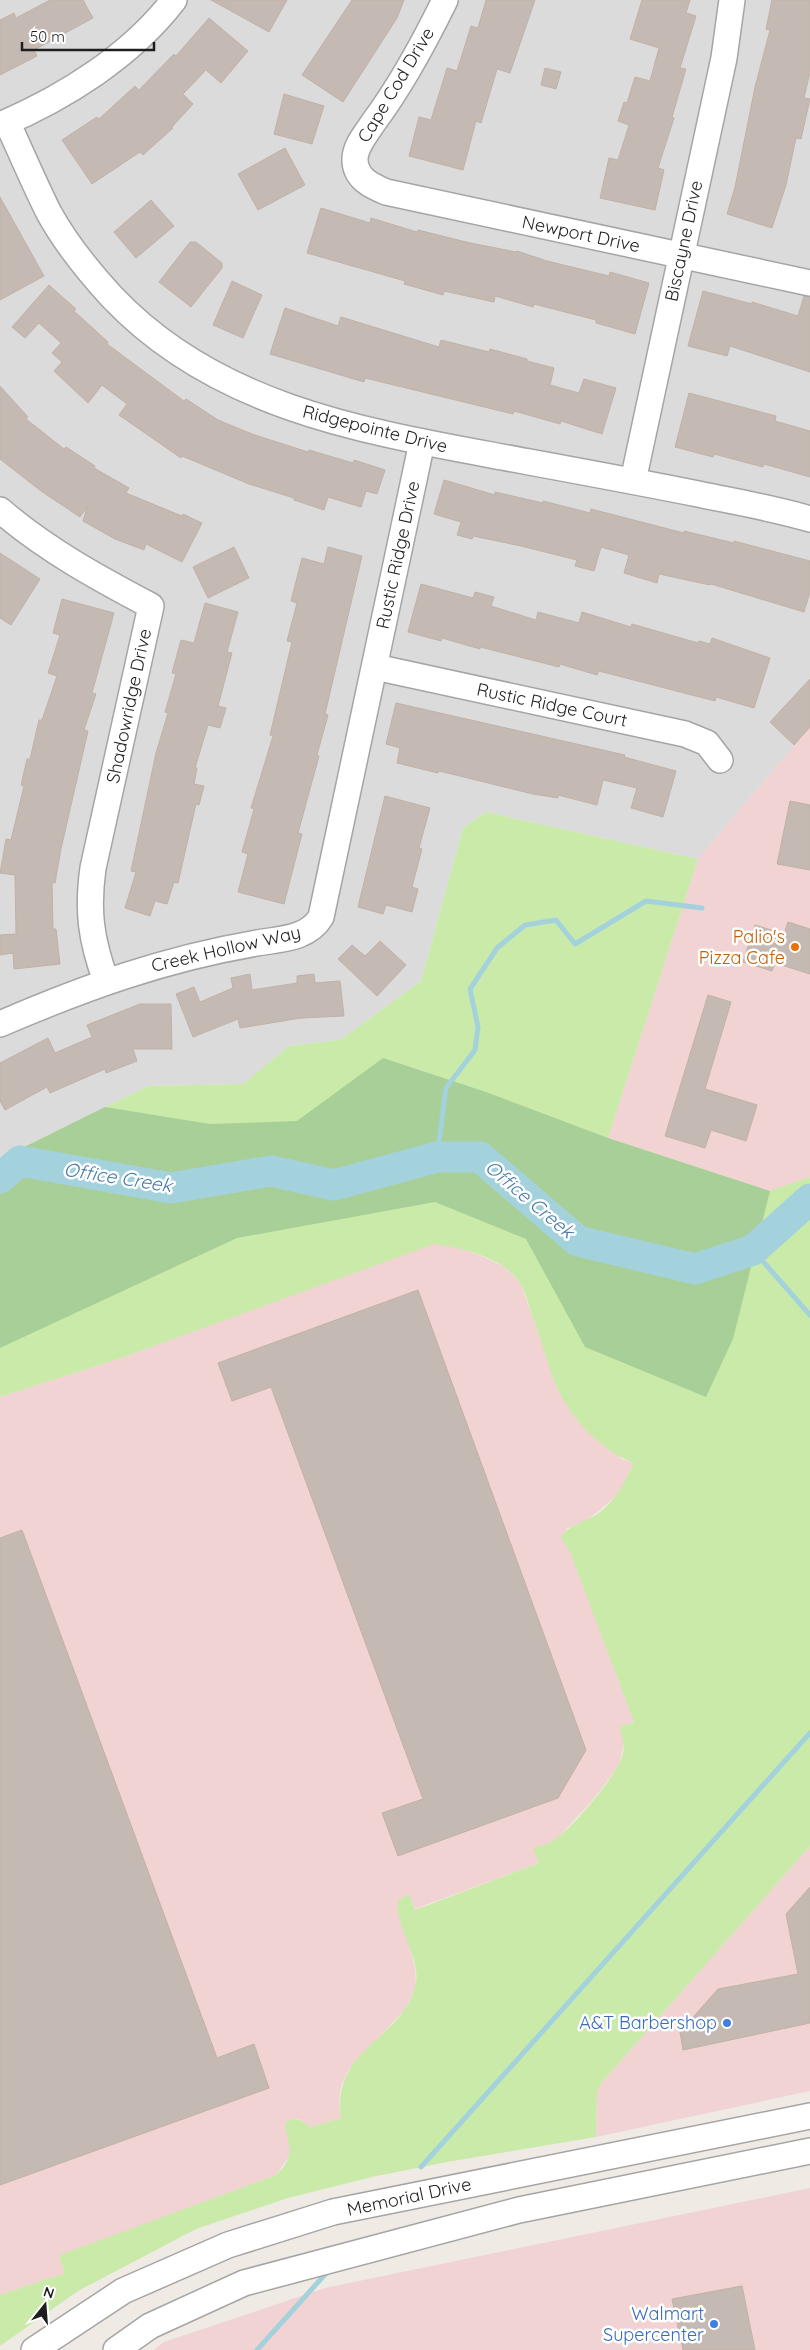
<svg xmlns="http://www.w3.org/2000/svg" width="810" height="2350" font-family="Quicksand,sans-serif">
	<style>
		.residential { fill: #dcdbdb }
		.commercial { fill: #f0d3d2 }
		.grass { fill: #caeaa9 }
		.forest { fill: #a9cf98 }
		.lines { fill: none; stroke-linecap: round; stroke-linejoin: round }
		.stream { stroke: #a3d2dd; stroke-width: 5 }
		.river { stroke: #a3d2dd; stroke-width: 31 }
		.building { fill: #c4bab3; stroke: #c1b1a6 }
		.minor-casing { stroke: #a5a5a5; stroke-width: 28 }
		.minor { stroke: #fff; stroke-width: 25 }
		.food-dot { fill: #e8710a; stroke: #fff; stroke-width: 2 }
		.shop-dot { fill: #3f7fe0; stroke: #fff; stroke-width: 2 }
		.labels { text-anchor: middle; stroke-width: 5; stroke-linejoin: round; paint-order: stroke }
		.street-label { font-size: 18px; fill: #1e1e1e; stroke: #fff }
		.food-label { font-size: 18px; fill: #c56008; stroke: #fff; text-anchor: end }
		.shop-label { font-size: 18px; fill: #366cbe; stroke: #fff; text-anchor: end }
		.water-label { font-size: 19px; font-style: italic; fill: #467aa6; stroke: #fff }
	</style>
	<rect width="100%" height="100%" fill="#efebe4"/>
	<!-- residential -->
	<path class="residential" d="M0,0H810V727L698,859L486,812L463,828L421,981L340,1040L289,1046L244,1084L148,1086L0,1159Z"/>
	<!-- commercial -->
	<g class="commercial">
		<path d="M810,727V1177L770,1191L608,1138L698,859Z"/>
		<path d="M434,1243L457,1247L484,1257L504,1267L520,1282L559,1391L622,1459L634,1463L618,1495L586,1521L566,1529L570,1550L634,1722L620,1727L624,1743L619,1765L596,1796L560,1836L546,1845L534,1848L539,1863L415,1909L410,1895L408,1941L415,1967L416,1986L406,2008L348,2071L341,2086L339,2103L341,2118L311,2127L299,2119H291L287,2121L286,2130L291,2150L288,2158L276,2175L59,2257L65,2273L0,2295V1397L121,1358L412,1250Z"/>
		<path d="M810,1846V2091L596,2137L597,2091L603,2081Z"/>
		<path d="M810,2188V2350H154L164,2342L325,2288Z"/>
	</g>
	<!-- grass -->
	<path class="grass" d="M486,812L698,859L608,1138L769,1191L810,1177V1846L603,2081L597,2091L596,2137L447,2162L372,2177L288,2198L196,2229L78,2291L0,2346V2295L65,2273L59,2257L60,2255L276,2175C296,2156 289,2148 285,2125L287,2121C296,2116 303,2121 311,2127L341,2118C331,2049 401,2040 415,1987C423,1958 395,1930 398,1901L405,1896L410,1895L415,1910L539,1863L533,1848C543,1846 550,1843 558,1837C574,1826 620,1772 623,1753C625,1744 622,1735 619,1727L634,1722L570,1552L561,1537C569,1524 587,1522 600,1512C617,1499 624,1482 634,1463C602,1451 573,1421 558,1390C548,1368 542,1341 533,1318C529,1307 526,1292 519,1282C502,1257 462,1248 434,1244L121,1358L0,1397V1159L148,1086L243,1084L289,1046L340,1040L421,981L463,828Z"/>
	<!-- forest -->
	<path class="forest" d="M383,1058L489,1093L608,1138L770,1191L733,1339L706,1397L585,1347L526,1239L435,1202L237,1238L0,1348V1159L105,1107L210,1124L297,1121Z"/>
	<g class="lines">
		<!-- stream -->
		<g class="stream">
			<path d="M437,1157L446,1088L475,1050L478,1027L470,989L497,948L525,925L556,920L575,944L646,901L702,908"/>
			<path d="M753,1250L810,1315"/>
			<path d="M421,2167L810,1733"/>
			<path d="M257,2350L329,2270"/>
		</g>
		<!-- river -->
		<path class="river" d="M0,1178L20,1161L171,1188L271,1171L334,1185L437,1157H480L578,1241L695,1269L753,1250L810,1199"/>
	</g>
	<!-- building -->
	<g class="building">
		<path d="M50,0H83L93,18L34,50L37,56L0,75V20L14,13L16,18Z"/>
		<path d="M211,0H287L269,32Z"/>
		<path d="M352,0H404L397,18L343,102L302,75Z"/>
		<path d="M486,0H535L510,73L497,69L481,123L476,121L463,170L409,156L419,117L431,120L447,68L457,71L471,26L478,28Z"/>
		<path d="M642,0H690L686,13L696,16L680,68L686,69L672,117L674,118L658,168L664,170L655,210L600,198L609,158L618,160L629,125L618,121L624,102L627,103L635,77L650,81L659,48L630,39Z"/>
		<path d="M772,0H810V72L804,98L810,99L801,139L796,138L786,185L772,228L727,214L735,187L755,87L770,30L766,29Z"/>
		<path d="M209,18L248,51L221,83L206,70L183,94L193,104L172,127L173,128L143,155L140,152L92,184L62,140L97,117L99,119L135,86L139,90L174,54L176,56Z"/>
		<path d="M545,68L561,72L556,89L541,85Z"/>
		<path d="M284,94L324,106L312,144L274,134Z"/>
		<path d="M285,148L305,185L258,210L238,174Z"/>
		<path d="M0,197L44,276L0,300Z"/>
		<path d="M151,200L174,226L136,258L114,232Z"/>
		<path d="M321,208L370,223L371,218L417,232L418,230L466,242L516,252L517,251L547,261L609,276L610,272L649,283L635,334L596,323V320L534,304L533,307L495,296L494,302L444,291L443,295L404,284L405,281L307,253Z"/>
		<path d="M190,242H196L222,263V268L191,307L159,282Z"/>
		<path d="M232,281L262,295L243,338L213,325Z"/>
		<path d="M49,285L76,309L74,311L108,342L107,344L184,401L186,399L218,420L252,434L308,452L309,450L353,463L354,460L385,470L377,494L366,491L361,507L328,497L324,510L294,500V498L249,484L182,456L181,458L119,415L127,404L102,385L88,403L54,371L62,362L52,353L61,343L39,323L25,338L12,327Z"/>
		<path d="M703,291L752,304V302L798,316L804,296L810,297V372L730,346L727,356L688,346Z"/>
		<path d="M285,308L338,326L341,317L439,347L441,340L489,352L490,349L527,359V361L554,368L550,385L579,393L584,379L616,388L602,434L561,421L560,424L514,411L513,414L365,378L364,382L270,354Z"/>
		<path d="M0,386L28,417L26,419L64,449L66,447L95,466L94,468L129,488L126,493L182,516L183,514L202,523L182,562L146,544L144,550L115,539L83,521L87,507L80,517L41,491L0,459Z"/>
		<path d="M689,393L776,416L775,421L810,431V477L764,464L763,467L714,454L713,457L675,447Z"/>
		<path d="M444,480L495,495V492L543,503V501L590,513L591,509L684,533V531L734,543V541L810,561V592L804,612L711,584L710,585L659,574L657,583L624,573L629,555L601,547L594,571L575,566L577,560L521,546L473,536L472,539L457,535L461,522L434,514Z"/>
		<path d="M234,547L249,578L208,598L193,567Z"/>
		<path d="M328,547L362,556L325,714L328,715L317,755L319,756L298,833L302,834L284,904L238,892L248,854L242,852L254,809L251,808L273,736L270,735L292,642L287,641L297,603L291,601L302,558L324,564Z"/>
		<path d="M0,553L40,579L11,625L0,618Z"/>
		<path d="M421,584L473,598L475,592L494,597L491,606L536,620L538,612L579,623L582,612L631,627L632,624L698,643L699,641L710,644L712,638L770,658L754,708L716,697L715,701L599,671L597,675L560,664L559,667L480,647V649L442,638L441,641L408,632Z"/>
		<path d="M62,599L114,613L92,693L96,694L84,730L88,731L61,849L55,883L52,882L53,929H56L60,964L14,969L13,953L0,955V935L16,934L15,875L0,873L6,839L11,840L24,786L21,785L27,759H30L39,720H42L57,676L48,673L60,635L53,633Z"/>
		<path d="M205,603L238,612L227,652L232,653L218,706L226,708L220,728L208,725L195,768H197L194,784L204,786L199,805L196,804L178,883L174,882L167,904L155,901L150,916L125,908L136,872L131,871L156,753L168,713L165,712L176,674L172,673L181,640L194,643Z"/>
		<path d="M810,679V727L794,745L770,722Z"/>
		<path d="M396,703L625,755L624,757L676,771L663,817L631,808L637,788L603,780L597,805L558,795V798L533,794L439,771L438,773L397,763L400,748L386,744Z"/>
		<path d="M385,796L430,808L419,848L422,849L412,887L418,889L412,912L386,905L383,914L358,907Z"/>
		<path d="M790,801L810,805V870L777,864Z"/>
		<path d="M788,922L810,929V974L775,963L772,971L743,962L755,925L784,934Z"/>
		<path d="M380,941L406,965L377,996L338,959L352,945L365,956Z"/>
		<path d="M250,974L252,990L297,983V976L314,974L315,983L340,981L344,1016L301,1018L240,1028L238,1019L193,1037L176,994L194,987L200,1002L233,988L231,978Z"/>
		<path d="M708,995L731,1002L705,1089L757,1105L746,1141L711,1130L705,1148L665,1136Z"/>
		<path d="M140,1004H171L172,1049H133L137,1061L106,1073L105,1069L50,1093L47,1087L5,1110L0,1101V1063L48,1038L55,1053L92,1037L87,1025Z"/>
		<path d="M418,1290L586,1750L558,1798L398,1856L382,1813L423,1799L271,1387L232,1401L218,1363Z"/>
		<path d="M22,1530L217,2058L254,2044L269,2088L0,2185V1538Z"/>
		<path d="M810,1887V2023L683,2050L680,2032L718,1989L798,1974L786,1914Z"/>
		<path d="M742,2286L755,2350H683L672,2299Z"/>
	</g>
	<g class="lines">
		<defs>
			<g id="minor">
				<path d="M445,0C424,43 402,84 373,123C366,134 354,147 355,161C356,179 372,186 386,192L810,283"/>
				<path d="M7,122C21,152 34,183 49,213C65,242 89,272 112,297C215,406 361,431 502,457C567,469 633,481 698,494C736,502 773,508 810,519"/>
				<path d="M0,125C64,98 131,56 174,0"/>
				<path d="M633,481L724,58L732,0"/>
				<path d="M0,510C45,549 98,578 151,606L93,868C87,911 91,940 106,981"/>
				<path d="M375,667L685,734L707,743L720,760"/>
				<path d="M0,1024C86,987 164,959 257,943C280,939 308,939 321,917L422,442"/>
				<path d="M34,2350L123,2291L228,2245L333,2212L810,2116"/>
				<path d="M116,2350L150,2326L244,2283L519,2210L810,2151"/>
			</g>
		</defs>
		<!-- minor casing -->
		<use href="#minor" class="minor-casing"/>
		<!-- minor -->
		<use href="#minor" class="minor"/>
	</g>
	<!-- markers -->
	<circle class="food-dot" cx="795" cy="947" r="5"/>
	<g class="shop-dot">
		<circle cx="727" cy="2023" r="5"/>
		<circle cx="714" cy="2324" r="5"/>
	</g>
	<g class="labels">
		<!-- street labels -->
		<g class="street-label">
			<text transform="translate(396 85) rotate(-59)" y="6">Cape Cod Drive</text>
			<text transform="translate(581 234) rotate(12)" y="6">Newport Drive</text>
			<text transform="translate(684 241) rotate(-78)" y="6">Biscayne Drive</text>
			<text transform="translate(375 429) rotate(14)" y="6">Ridgepointe Drive</text>
			<text transform="translate(398 555) rotate(-78)" y="6">Rustic Ridge Drive</text>
			<text transform="translate(552 705) rotate(12)" y="6">Rustic Ridge Court</text>
			<text transform="translate(129 706) rotate(-78)" y="6">Shadowridge Drive</text>
			<text transform="translate(226 949) rotate(-13)" y="6">Creek Hollow Way</text>
			<text transform="translate(409 2197) rotate(-12)" y="6">Memorial Drive</text>
		</g>
		<!-- food labels -->
		<g class="food-label">
			<text x="785" y="943">Palio's<tspan x="785" dy="21">Pizza Cafe</tspan></text>
		</g>
		<!-- shop labels -->
		<g class="shop-label">
			<text x="717" y="2029">A&amp;T Barbershop</text>
			<text x="704" y="2320">Walmart<tspan x="704" dy="21">Supercenter</tspan></text>
		</g>
		<!-- water labels -->
		<g class="water-label">
			<text transform="translate(118 1177) rotate(9)" y="7">Office Creek</text>
			<text transform="translate(530 1199) rotate(40)" y="7">Office Creek</text>
		</g>
	</g>
	<!-- north arrow -->
	<g transform="translate(45 2305) rotate(17)" stroke="#ffffff" stroke-width="4" paint-order="stroke">
	<path d="M0-4L9 19L0 12L-9 19Z" fill="#1e1e1e"/>
	<text y="-8" font-size="14" font-weight="bold" text-anchor="middle" fill="#1e1e1e">N</text>
	</g>
	<!-- scale -->
	<path d="M22 42v8h132v-8" fill="none" stroke="#1e1e1e" stroke-width="2.5"/>
	<text x="30" y="42" font-size="15" fill="#1e1e1e" stroke="#ffffff" stroke-width="4" paint-order="stroke">50 m</text>
</svg>
